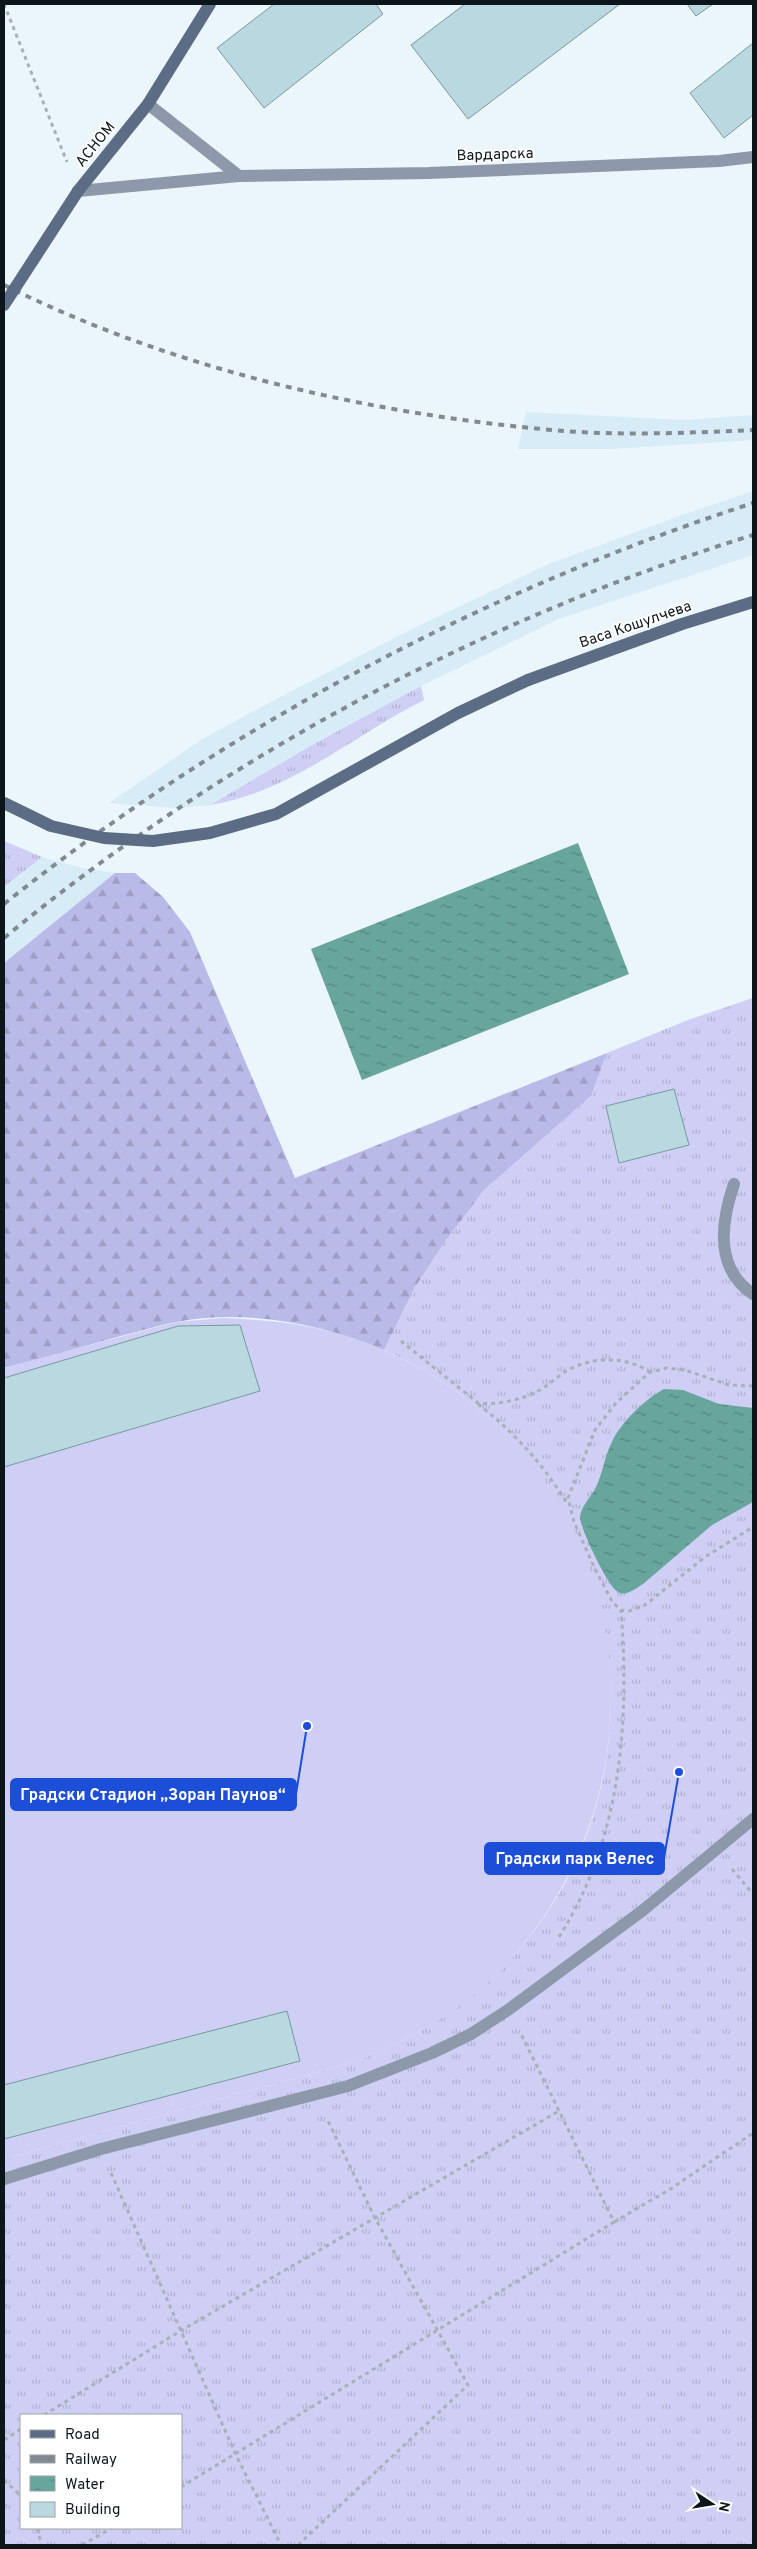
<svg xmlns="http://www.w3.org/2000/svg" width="757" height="2549" font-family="Overpass,sans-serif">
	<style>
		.built { fill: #d8ecf7 }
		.grass { fill: url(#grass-tufts); fill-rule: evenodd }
		.forest { fill: url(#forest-firs) }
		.pitch { fill: #cfcff5 }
		.water { fill: url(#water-ripples) }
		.building { fill: #b9d8df; stroke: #7a989e }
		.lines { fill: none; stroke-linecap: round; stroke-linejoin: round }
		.path { stroke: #a8b1b8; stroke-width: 3; stroke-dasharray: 4 4; stroke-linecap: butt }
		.service { stroke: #8d98aa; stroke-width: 12 }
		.minor { stroke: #8d98aa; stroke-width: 12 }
		.secondary { stroke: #5d6c85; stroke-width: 12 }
		.rail { stroke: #818a90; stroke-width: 4; stroke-dasharray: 6 6; stroke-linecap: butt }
		.secondary-bridge { stroke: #5d6c85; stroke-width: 12 }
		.labels { text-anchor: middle; stroke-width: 4; stroke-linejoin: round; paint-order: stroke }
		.street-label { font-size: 15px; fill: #0c151a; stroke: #fff }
		.leader { fill: none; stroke: #1d4ed8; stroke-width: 2 }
		.callout-dot { fill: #1d4ed8; stroke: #fff; stroke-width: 2 }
		.callout { fill: #1d4ed8; stroke: #1d4ed8; stroke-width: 2 }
		.callout-label { font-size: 16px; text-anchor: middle; font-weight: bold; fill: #fff }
	</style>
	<defs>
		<pattern id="grass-tufts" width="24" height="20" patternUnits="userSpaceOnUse" patternTransform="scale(1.25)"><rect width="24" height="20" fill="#cfcff5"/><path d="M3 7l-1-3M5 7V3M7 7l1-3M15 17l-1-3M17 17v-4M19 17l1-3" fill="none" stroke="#b1b1d1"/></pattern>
		<pattern id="forest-firs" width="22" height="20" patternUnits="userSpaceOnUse" patternTransform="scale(1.25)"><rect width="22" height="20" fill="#babae8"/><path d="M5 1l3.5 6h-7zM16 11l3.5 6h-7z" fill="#9f9fc6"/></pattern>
		<pattern id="water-ripples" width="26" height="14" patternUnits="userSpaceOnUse" patternTransform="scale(1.25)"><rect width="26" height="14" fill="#68a59d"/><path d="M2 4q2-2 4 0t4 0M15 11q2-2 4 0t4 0" fill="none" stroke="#54857f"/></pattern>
	</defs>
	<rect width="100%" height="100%" fill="#ebf5fc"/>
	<!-- built -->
	<g class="built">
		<path d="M526,412L685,420L753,415V440L612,449H518Z"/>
		<path d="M753,491V555L559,619L421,686L312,745L210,805L176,808L109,803L201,740L259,708L402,634L546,565L682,515Z"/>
		<path d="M42,857L82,868L115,873L4,963V887Z"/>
	</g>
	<!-- grass -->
	<g class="grass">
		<path d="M421,686L424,700C354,735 291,792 210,805L312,745Z"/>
		<path d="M4,841L42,857L4,887Z"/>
		<path d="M753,998V2545H4V2159L357,2061C415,2037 469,2006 512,1958C685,1765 624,1455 384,1350L414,1289L444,1243L484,1190L591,1096L607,1053L688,1020ZM21,2415H181V2528H21Z"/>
	</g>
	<!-- forest -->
	<path class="forest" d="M115,873H135L163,897L190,932L295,1178L607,1053L591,1096L484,1190L444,1243L414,1289L384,1350C320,1323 245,1309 176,1322C158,1325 139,1332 121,1336C82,1347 43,1358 4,1368V963Z"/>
	<!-- pitch -->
	<path class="pitch" d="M223,1318C270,1320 316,1324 361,1341C620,1436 690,1752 513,1957C471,2006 415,2037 357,2061L4,2159V1368L176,1322Z"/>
	<!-- water -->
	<g class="water">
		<path d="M578,843L629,974L362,1080L311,949Z"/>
		<path d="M664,1389L683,1390L719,1404L753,1408V1502L712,1525L643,1584C636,1588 626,1597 618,1592C608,1587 581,1530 580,1518C580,1507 592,1496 596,1487C603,1473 604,1458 611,1444C619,1424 645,1399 664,1389Z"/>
	</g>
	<!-- building -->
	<g class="building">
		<path d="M274,4H376L383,14L264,108L217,48Z"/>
		<path d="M465,4H620L468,119L411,45Z"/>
		<path d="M687,4H713L696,16Z"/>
		<path d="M753,43V115L724,138L690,93Z"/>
		<path d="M674,1089L689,1145L619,1163L606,1106Z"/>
		<path d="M240,1325L260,1391L4,1467V1378L178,1326Z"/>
		<path d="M287,2011L300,2061L4,2139V2085Z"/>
	</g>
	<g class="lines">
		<!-- path -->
		<g class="path">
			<path d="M4,4L67,162"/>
			<path d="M401,1341L478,1403C496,1405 517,1401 534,1393C548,1387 559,1374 572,1368C597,1356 627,1357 650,1372"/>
			<path d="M753,1386L729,1385L685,1370L667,1368L650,1372L616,1403L595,1430L568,1498L574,1522L595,1569L613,1603L621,1610L629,1611L645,1605L705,1557L753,1527"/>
			<path d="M478,1404C514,1432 544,1465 568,1505"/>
			<path d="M732,1869L753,1894"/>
			<path d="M559,1937C621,1840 630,1722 621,1610"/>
			<path d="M111,2173L236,2455L281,2545"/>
			<path d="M614,2222L672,2188L753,2133"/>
			<path d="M44,2415L182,2330L559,2111"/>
			<path d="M4,2440L21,2429"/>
			<path d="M4,2480L21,2496"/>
			<path d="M181,2487L614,2222L521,2034"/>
			<path d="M38,2528L41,2545"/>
			<path d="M82,2545L112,2528"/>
			<path d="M298,2545L468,2385L375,2218L327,2119"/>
		</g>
		<!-- service -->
		<g class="service">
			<path d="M734,1184C721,1222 714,1268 753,1294"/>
			<path d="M4,2179L101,2149L348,2086L432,2053L471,2034L508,2010L642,1911L753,1819"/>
		</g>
		<!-- minor -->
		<g class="minor">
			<path d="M148,104L239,176"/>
			<path d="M78,191L239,176L429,173L719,161L753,157"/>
		</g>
		<!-- secondary -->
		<g class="secondary">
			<path d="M78,191L148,104L210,4"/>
			<path d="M528,680L682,624L753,602"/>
		</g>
		<!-- rail -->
		<g class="rail">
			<path d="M4,285C173,369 364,413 552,430C618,436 687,433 753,430"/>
			<path d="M4,904C226,727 483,591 753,503"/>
			<path d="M4,938C223,757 482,619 753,535"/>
		</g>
		<!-- secondary-bridge -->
		<g class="secondary-bridge">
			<path d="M4,305L78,191"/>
			<path d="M4,803L51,826L104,838L153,841L210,833L276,814L458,713L528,680"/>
		</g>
	</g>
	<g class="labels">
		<!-- street labels -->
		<g class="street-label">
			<text transform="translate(95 144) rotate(-51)" y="5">АСНОМ</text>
			<text transform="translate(495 154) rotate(-2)" y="5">Вардарска</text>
			<text transform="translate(635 624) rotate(-19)" y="5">Васа Кошулчева</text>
		</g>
	</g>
	<!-- callouts -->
	<path class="leader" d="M307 1726L296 1794M679 1772L664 1858"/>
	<g class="callout-dot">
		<circle cx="307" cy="1726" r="5"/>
		<circle cx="679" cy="1772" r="5"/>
	</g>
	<g class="callout">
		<rect x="11" y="1779" width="285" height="31" rx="5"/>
		<rect x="485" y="1843" width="179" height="31" rx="5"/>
	</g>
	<g class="callout-label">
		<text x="153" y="1800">Градски Стадион „Зоран Паунов“</text>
		<text x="575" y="1864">Градски парк Велес</text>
	</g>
	<!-- border -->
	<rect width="757" height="2549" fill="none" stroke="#0c151a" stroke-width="10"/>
	<!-- legend -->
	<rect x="20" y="2414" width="162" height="115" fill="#ffffff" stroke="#9ea1a3"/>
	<rect x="30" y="2430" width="25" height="8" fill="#5d6c85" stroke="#9ea1a3"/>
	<text x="65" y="2439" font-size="15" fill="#0c151a">Road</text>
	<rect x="30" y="2455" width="25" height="8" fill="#818a90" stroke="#9ea1a3"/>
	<text x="65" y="2464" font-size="15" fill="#0c151a">Railway</text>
	<rect x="30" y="2476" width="25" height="15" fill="url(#water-ripples)" stroke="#9ea1a3"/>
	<text x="65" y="2489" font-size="15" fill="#0c151a">Water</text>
	<rect x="30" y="2502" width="25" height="15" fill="#b9d8df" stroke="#9ea1a3"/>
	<text x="65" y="2514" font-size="15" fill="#0c151a">Building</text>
	<!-- north arrow -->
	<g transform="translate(712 2504) rotate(102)" stroke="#ffffff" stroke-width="4" paint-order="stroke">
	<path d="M0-4L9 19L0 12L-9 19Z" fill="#0c151a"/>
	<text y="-8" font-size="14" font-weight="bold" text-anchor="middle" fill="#0c151a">N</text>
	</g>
</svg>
